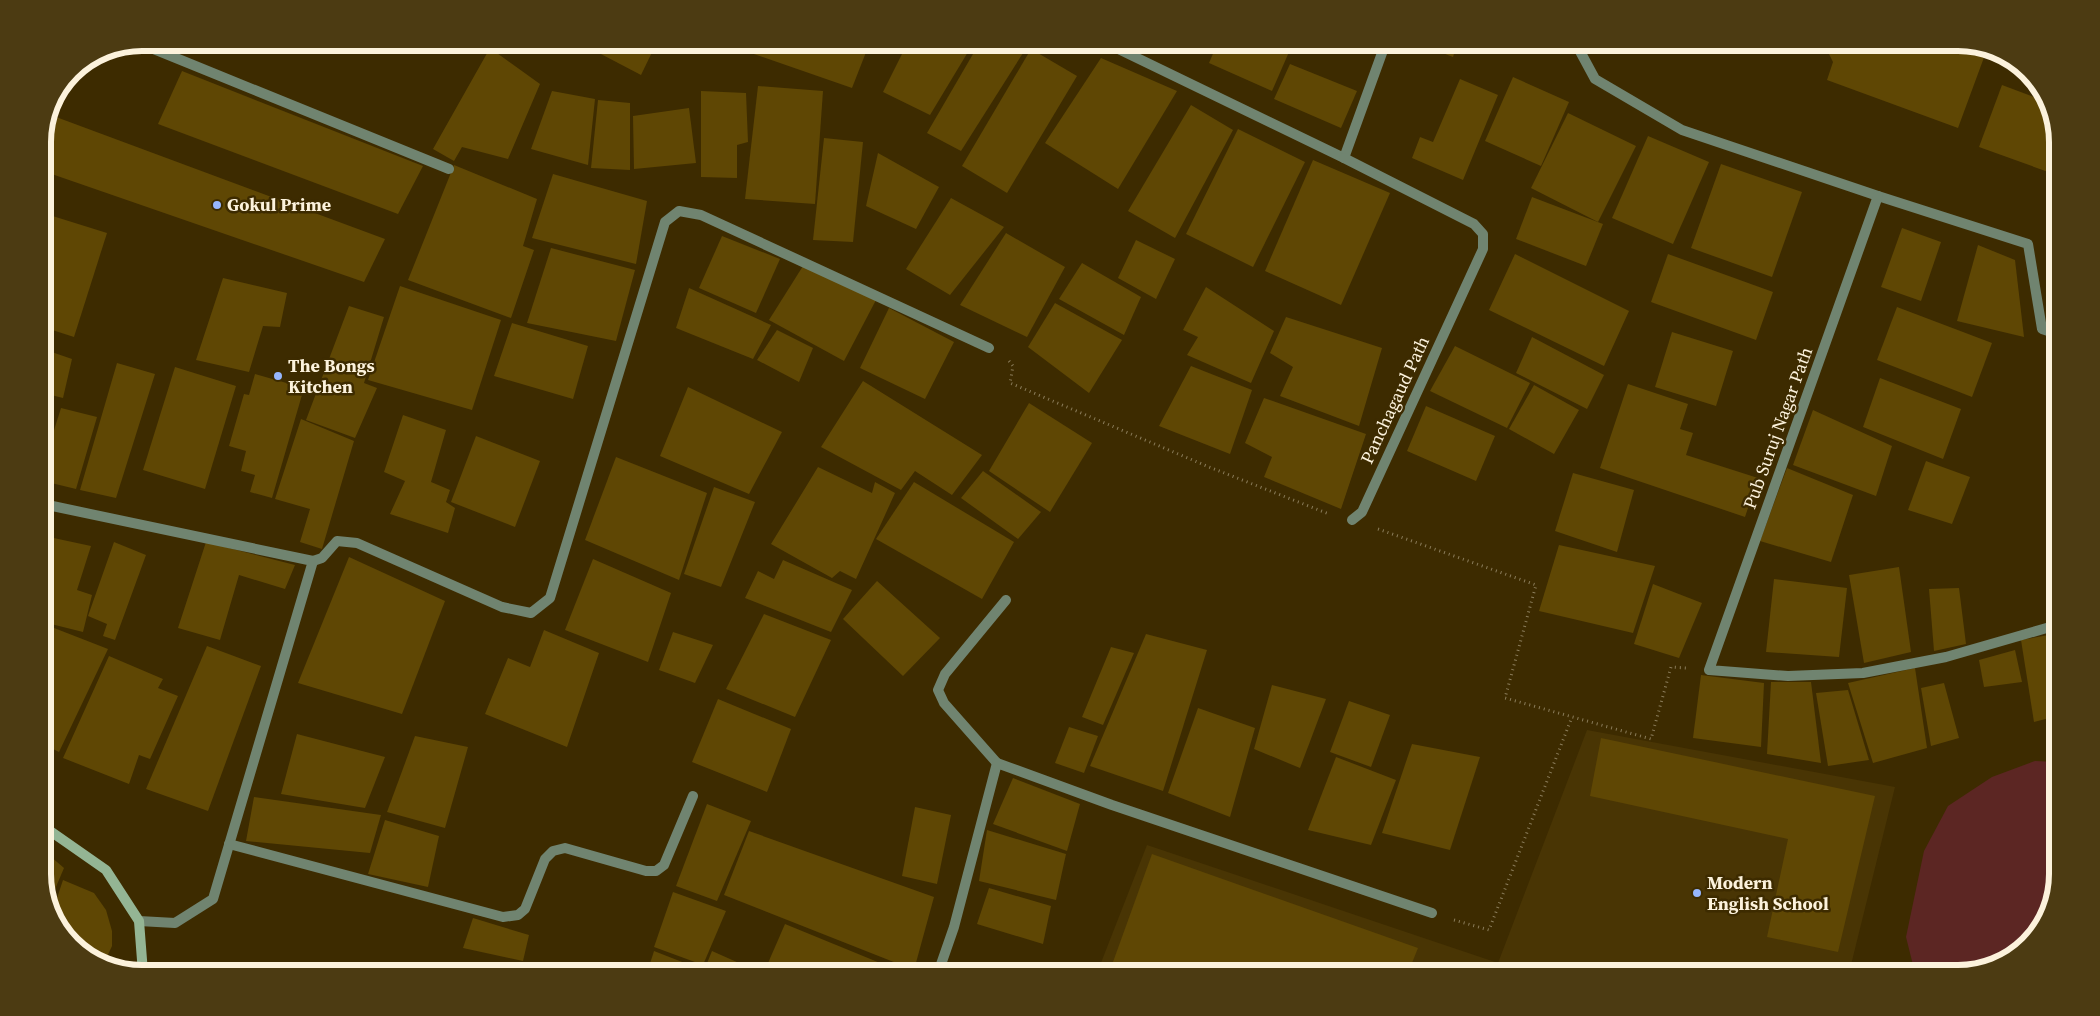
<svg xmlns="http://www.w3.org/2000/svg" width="2100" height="1016" font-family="'Source Serif 4',serif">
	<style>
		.built { fill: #493504 }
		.green { fill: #5c2623 }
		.building { fill: #5f4704 }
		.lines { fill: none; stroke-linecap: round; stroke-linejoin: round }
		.path { stroke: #8b7d5a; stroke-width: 3; stroke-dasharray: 1 4; stroke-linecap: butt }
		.minor { stroke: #708470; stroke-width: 10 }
		.secondary { stroke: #94b594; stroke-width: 10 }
		.poi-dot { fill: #96b6fd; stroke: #3d2b00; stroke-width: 2 }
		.labels { text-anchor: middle; stroke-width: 5; stroke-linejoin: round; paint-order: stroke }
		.poi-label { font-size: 18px; font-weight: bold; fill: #fcf2dc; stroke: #3d2b00; text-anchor: start }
		.street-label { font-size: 18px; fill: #fcf2dc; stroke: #3d2b00 }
		.rim { fill: none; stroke: #fcf2dc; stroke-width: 6 }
	</style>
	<rect width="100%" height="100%" fill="#3d2b00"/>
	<!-- built -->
	<path class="built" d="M1587,730L1895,787L1849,973H1097L1147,845L1498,963Z"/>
	<!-- green -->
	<path class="green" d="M2035,761L2057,762V873L2047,917L2013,957L1958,973H1915L1906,937L1924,851L1948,806L1992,777Z"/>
	<!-- building -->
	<g class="building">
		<path d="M578,42H657L641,75Z"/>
		<path d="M750,42H870L852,88L748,52Z"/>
		<path d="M908,42H974L930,115L883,92Z"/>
		<path d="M980,42H1030L961,151L927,133Z"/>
		<path d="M1218,42H1268L1289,52L1272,91L1209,63Z"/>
		<path d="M1320,42H1349L1344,53Z"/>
		<path d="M1414,42H1458L1453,57Z"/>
		<path d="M1823,42H1957L2001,53L2011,61L1986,52L1958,128L1827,80L1833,62Z"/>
		<path d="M490,48L540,84L508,159L462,147L454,161L433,149Z"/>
		<path d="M1031,49L1077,76L1007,193L962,166Z"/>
		<path d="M1101,58L1177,91L1118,189L1045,143Z"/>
		<path d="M1290,64L1357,91L1341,128L1274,99Z"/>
		<path d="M182,71L423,166L398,214L158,124Z"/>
		<path d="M1513,77L1569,102L1541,166L1485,141Z"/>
		<path d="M1460,79L1498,95L1463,180L1412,158L1420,137L1433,142Z"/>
		<path d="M2002,85L2045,101L2057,136V156L2051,173L1979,147Z"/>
		<path d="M758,86L823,91L815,204L745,199Z"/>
		<path d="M552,91L595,99L588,165L531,149Z"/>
		<path d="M701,91L746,93L748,142L737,145V178L701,177Z"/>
		<path d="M598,100L630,103V170L591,168Z"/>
		<path d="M1191,105L1233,130L1175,238L1128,211Z"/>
		<path d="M689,108L696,163L634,169L633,116Z"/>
		<path d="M1568,113L1636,146L1598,222L1531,188Z"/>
		<path d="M48,114L385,239L364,282L43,171V136Z"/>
		<path d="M1238,129L1305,162L1253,267L1186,234Z"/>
		<path d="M1648,136L1709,162L1673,244L1612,218Z"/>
		<path d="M824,138L863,142L853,242L813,240Z"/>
		<path d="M878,153L939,187L916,229L866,206Z"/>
		<path d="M1313,160L1390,193L1341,305L1265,271Z"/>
		<path d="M1721,164L1802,192L1772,277L1691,248Z"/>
		<path d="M454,165L537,199L523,246L534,250L511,318L408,280Z"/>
		<path d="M553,174L647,201L636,264L532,238Z"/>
		<path d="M1532,197L1603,224L1586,266L1516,239Z"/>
		<path d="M951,198L1004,227L950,295L906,269Z"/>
		<path d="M43,213L107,233L74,337L43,327Z"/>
		<path d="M1902,228L1941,242L1921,301L1881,287Z"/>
		<path d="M1006,233L1065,267L1027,337L960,305Z"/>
		<path d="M722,236L780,259L756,313L699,288Z"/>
		<path d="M1136,240L1175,259L1156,299L1118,278Z"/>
		<path d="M1978,245L2015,260L2024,337L1957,321Z"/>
		<path d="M551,248L635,270L616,341L527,323Z"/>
		<path d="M1515,254L1629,311L1604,366L1489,310Z"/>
		<path d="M1668,254L1773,292L1756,340L1651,302Z"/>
		<path d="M1082,263L1141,297L1124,335L1059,299Z"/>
		<path d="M803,266L876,300L844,361L769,320Z"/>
		<path d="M223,278L287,293L280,327L263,326L249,372L196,360Z"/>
		<path d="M400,286L501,320L472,410L368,380Z"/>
		<path d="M1206,287L1274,331L1251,383L1187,355L1198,337L1183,330Z"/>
		<path d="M689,288L771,325L753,359L676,328Z"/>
		<path d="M1055,303L1122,340L1089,393L1028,347Z"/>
		<path d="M349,306L384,317L364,383L377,388L355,438L306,420Z"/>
		<path d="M1897,307L1992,343L1972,397L1877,360Z"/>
		<path d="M889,308L954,342L925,399L860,368Z"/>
		<path d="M1286,317L1382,348L1359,426L1280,396L1293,367L1270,353Z"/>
		<path d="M512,323L588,346L573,399L494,376Z"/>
		<path d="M777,330L813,348L799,382L757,360Z"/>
		<path d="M1672,332L1733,351L1716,406L1655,387Z"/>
		<path d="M1532,337L1604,375L1587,409L1516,373Z"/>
		<path d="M1455,346L1530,383L1507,428L1430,391Z"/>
		<path d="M43,349L72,359L63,398L43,393Z"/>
		<path d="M117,363L155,374L116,498L80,490Z"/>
		<path d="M1191,366L1252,390L1230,454L1159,426Z"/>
		<path d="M175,367L236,386L205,489L143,470Z"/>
		<path d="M255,374L304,388L272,498L250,492L255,475L241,471L246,451L229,446L244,394L249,395Z"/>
		<path d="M1880,378L1961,409L1943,459L1863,427Z"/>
		<path d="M863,381L982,455L952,495L915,471L901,490L821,447Z"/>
		<path d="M1628,384L1688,404L1680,429L1693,433L1686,455L1758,478L1745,517L1600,468Z"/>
		<path d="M1534,385L1579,410L1554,454L1509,429Z"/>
		<path d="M688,387L782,432L749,494L660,456Z"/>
		<path d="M1264,398L1366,434L1341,509L1264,477L1272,457L1245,443Z"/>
		<path d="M1029,403L1092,443L1050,512L989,471Z"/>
		<path d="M1426,406L1495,436L1476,481L1407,451Z"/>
		<path d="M61,408L97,417L76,489L43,481V465Z"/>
		<path d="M1813,410L1892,446L1876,496L1793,465Z"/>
		<path d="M403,415L446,430L431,482L450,490L446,502L455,508L448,533L390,514L405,481L384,472Z"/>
		<path d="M301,419L354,441L322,549L300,542L310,509L275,499Z"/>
		<path d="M476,436L540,461L515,527L451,502Z"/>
		<path d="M616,457L707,493L679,580L585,540Z"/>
		<path d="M1926,461L1970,477L1952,524L1908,510Z"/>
		<path d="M818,467L872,493L875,482L895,493L856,579L840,571L832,578L771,544Z"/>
		<path d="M1787,468L1853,495L1831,562L1760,541Z"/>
		<path d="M983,471L1041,512L1018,539L961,498Z"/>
		<path d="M1573,473L1634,490L1617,552L1555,531Z"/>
		<path d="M914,482L1014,542L982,599L876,539Z"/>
		<path d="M714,487L755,502L721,587L684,574Z"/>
		<path d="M49,537L91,546L77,590L92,595L83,632L43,622V561Z"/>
		<path d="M114,542L146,555L115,640L103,636L107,624L88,616Z"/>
		<path d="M206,542L295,565L285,589L239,575L220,640L178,628Z"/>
		<path d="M1559,545L1655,566L1633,633L1539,611Z"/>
		<path d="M349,557L445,601L402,714L298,683Z"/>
		<path d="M593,559L671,593L648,662L565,630Z"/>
		<path d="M783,560L852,590L831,632L745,598L758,571L774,579Z"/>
		<path d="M1899,567L1911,652L1864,663L1849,575Z"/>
		<path d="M1774,579L1847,588L1839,657L1766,652Z"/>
		<path d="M877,581L940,638L903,676L843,619Z"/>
		<path d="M1653,584L1702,603L1679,658L1634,644Z"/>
		<path d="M1959,588L1966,644L1934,651L1929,589Z"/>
		<path d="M764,614L831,640L795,717L726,689Z"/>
		<path d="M49,626L108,649L59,752L43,744V635Z"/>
		<path d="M544,630L599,653L567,747L485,714L508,658L530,667Z"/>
		<path d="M673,632L713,645L695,683L659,670Z"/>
		<path d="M1146,634L1207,650L1163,791L1090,766Z"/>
		<path d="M2054,634L2057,657V716L2034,722L2021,640Z"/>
		<path d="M207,646L261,666L208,811L146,789Z"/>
		<path d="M1111,647L1134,653L1103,725L1082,717Z"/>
		<path d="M2015,650L2022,682L1984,687L1979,660Z"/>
		<path d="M109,656L163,679L158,688L178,696L150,759L139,755L129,784L63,758Z"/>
		<path d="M1915,668L1927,748L1873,763L1848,683Z"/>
		<path d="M1701,675L1764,683L1761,747L1693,738Z"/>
		<path d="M1771,682H1811L1821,763L1767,754Z"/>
		<path d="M1944,683L1959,738L1931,746L1921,688Z"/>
		<path d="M1272,685L1326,699L1300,768L1254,749Z"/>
		<path d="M1848,690L1869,760L1828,766L1816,693Z"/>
		<path d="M718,699L791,729L767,792L692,762Z"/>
		<path d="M1349,701L1390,715L1371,767L1330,752Z"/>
		<path d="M1198,708L1255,728L1230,817L1168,793Z"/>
		<path d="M1069,727L1098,736L1084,773L1055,763Z"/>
		<path d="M297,734L385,757L365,808L281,794Z"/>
		<path d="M415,736L468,747L445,828L387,812Z"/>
		<path d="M1601,738L1875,796L1838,952L1767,937L1788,839L1590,796Z"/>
		<path d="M1412,744L1480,757L1450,850L1382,833Z"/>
		<path d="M1336,757L1396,780L1371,845L1308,830Z"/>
		<path d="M1013,778L1080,804L1067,851L993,824Z"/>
		<path d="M254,797L381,815L370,853L246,841Z"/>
		<path d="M707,804L751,821L717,901L676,886Z"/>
		<path d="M915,807L951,815L937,884L902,876Z"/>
		<path d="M385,820L439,836L428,887L368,874Z"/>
		<path d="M987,830L1066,854L1056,900L979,881Z"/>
		<path d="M749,831L934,897L914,970L724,895Z"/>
		<path d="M43,850L64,868L50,901L43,880Z"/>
		<path d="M1152,854L1418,948L1408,973H1109Z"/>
		<path d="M63,880L94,893L106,910L112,931V946L106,959L86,952L60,929L53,910Z"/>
		<path d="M989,888L1051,906L1043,944L977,924Z"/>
		<path d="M673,892L726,911L703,965L654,947Z"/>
		<path d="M473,918L529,935L523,961L463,948Z"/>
		<path d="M785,924L885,965L882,973H775L765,970Z"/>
		<path d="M654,951L695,967L692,973H647Z"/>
		<path d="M712,951L748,967L745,973H703Z"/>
	</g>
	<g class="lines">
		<!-- path -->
		<g class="path">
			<path d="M1009,361L1013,366L1010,383L1209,467L1329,514"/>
			<path d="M1378,529L1536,585L1505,698L1651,739L1671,667L1686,668"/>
			<path d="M1454,920L1489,930L1572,717"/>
		</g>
		<!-- minor -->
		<g class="minor">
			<path d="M1104,42L1344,158L1386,42"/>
			<path d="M1575,42L1595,79L1682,130L1878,196L2028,244L2042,329L2057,334"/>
			<path d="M139,43L449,169"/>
			<path d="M1344,158L1474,224L1483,234V249L1362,512L1352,520"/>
			<path d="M1878,196L1709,670L1788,676L1863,673L1946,657L2057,625"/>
			<path d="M43,504L313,561L213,899L175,923L139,921"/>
			<path d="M313,561L322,558L337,541L357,543L502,607L531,613L550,598L665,222L679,211L701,215L989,348"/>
			<path d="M997,763L944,703L938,690L945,674L1006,600"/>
			<path d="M229,844L503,917L518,915L525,909L545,859L553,851L565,848L646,871H656L664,865L693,796"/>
			<path d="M938,973L954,927L997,763L1112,805L1432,913"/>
		</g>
		<!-- secondary -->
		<path class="secondary" d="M43,826L106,870L139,921L143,973"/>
	</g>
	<!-- markers -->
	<g class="poi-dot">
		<circle cx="217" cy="205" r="5"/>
		<circle cx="278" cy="376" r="5"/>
		<circle cx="1697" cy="893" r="5"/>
	</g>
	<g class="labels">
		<!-- poi labels -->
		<g class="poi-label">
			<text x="227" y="211">Gokul Prime</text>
			<text x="288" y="372">The Bongs<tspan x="288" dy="21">Kitchen</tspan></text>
			<text x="1707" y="889">Modern<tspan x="1707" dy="21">English School</tspan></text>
		</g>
		<!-- street labels -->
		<g class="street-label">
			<text transform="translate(1395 400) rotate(-65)" y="6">Panchagaud Path</text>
			<text transform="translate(1778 428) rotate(-70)" y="6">Pub Suruj Nagar Path</text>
		</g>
	</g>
	<!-- crop -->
	<path d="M0 0H2100V1016H0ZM142 51H1958A91 91 0 0 1 2049 142V874A91 91 0 0 1 1958 965H142A91 91 0 0 1 51 874V142A91 91 0 0 1 142 51Z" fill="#4c3b12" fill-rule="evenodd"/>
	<path class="rim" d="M142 51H1958A91 91 0 0 1 2049 142V874A91 91 0 0 1 1958 965H142A91 91 0 0 1 51 874V142A91 91 0 0 1 142 51Z"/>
</svg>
